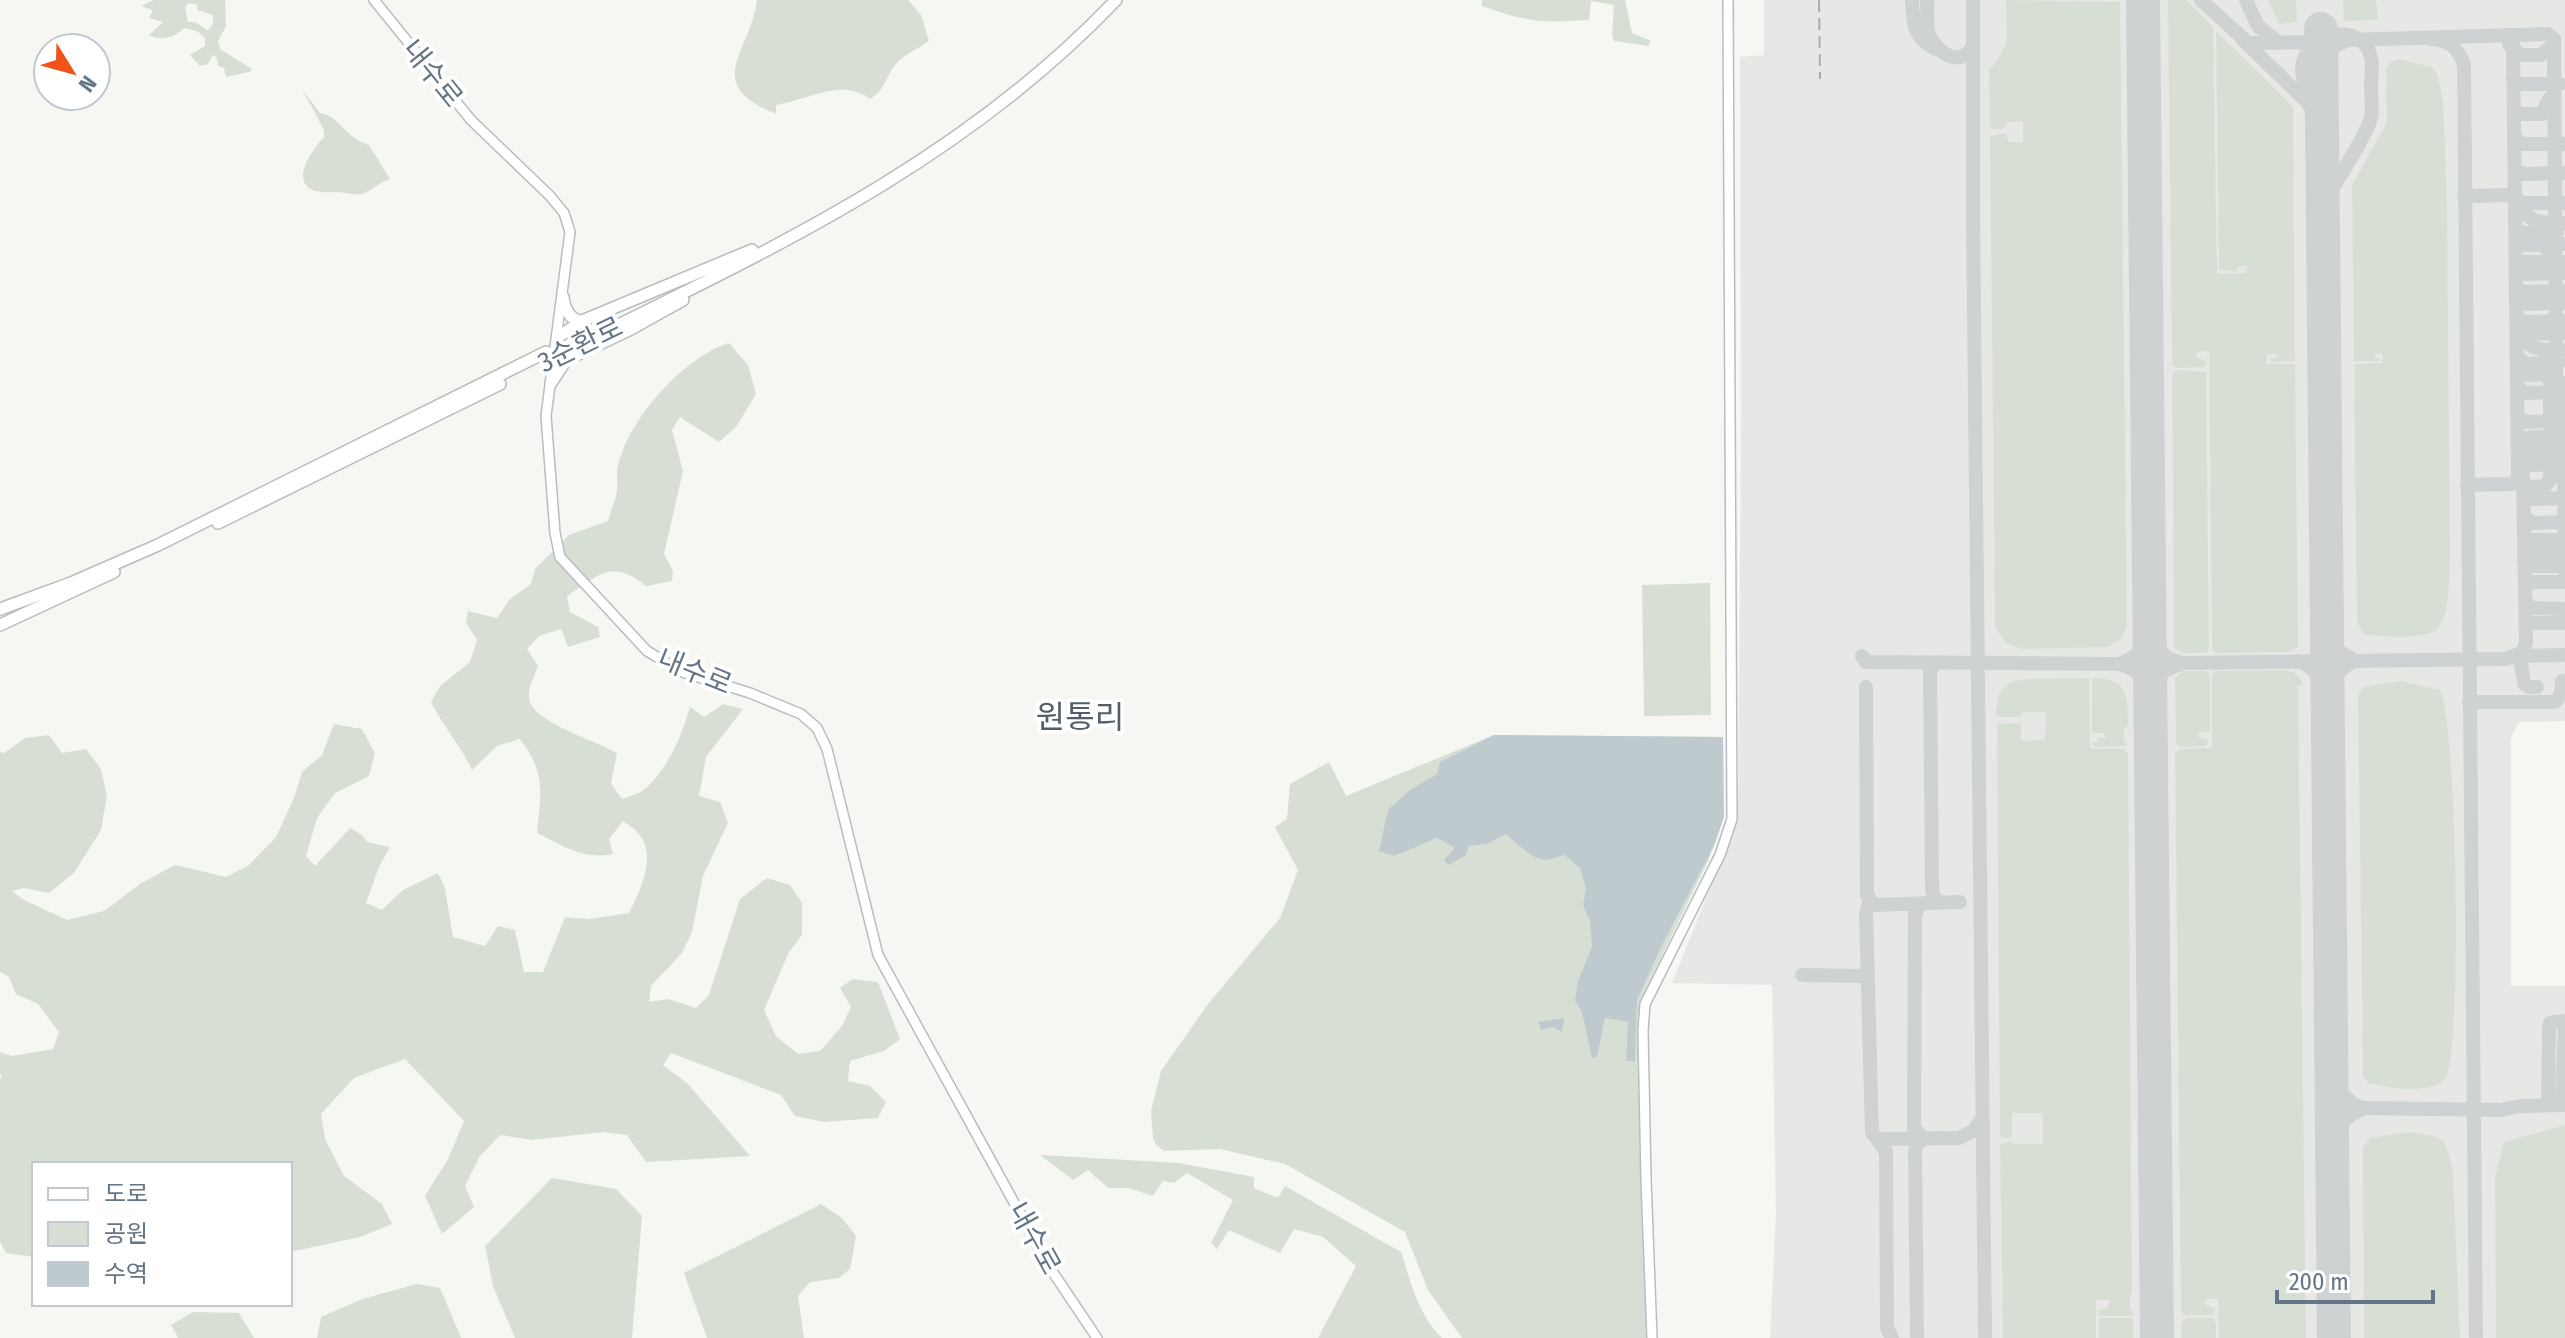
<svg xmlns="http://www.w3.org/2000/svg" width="2565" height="1338" font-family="'Fira Sans Condensed','Noto Sans KR',sans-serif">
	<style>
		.built { fill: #e7e8e6 }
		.green { fill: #d7dfd4; fill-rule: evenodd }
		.water { fill: #bfcacf }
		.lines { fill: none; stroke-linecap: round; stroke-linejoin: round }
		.taxiway { stroke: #ced2d2; stroke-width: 14 }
		.runway { stroke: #ced2d2; stroke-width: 34 }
		.secondary-casing { stroke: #b8bdc2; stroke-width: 12 }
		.highway-casing { stroke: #b8bcbf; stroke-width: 14 }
		.secondary { stroke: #fff; stroke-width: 9 }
		.highway { stroke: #fff; stroke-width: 11 }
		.rail { stroke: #a6acb2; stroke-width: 2; stroke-dasharray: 12 6; stroke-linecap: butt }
		.highway-bridge-casing { stroke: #b8bcbf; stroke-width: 14; stroke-linecap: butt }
		.highway-bridge { stroke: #fff; stroke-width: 11 }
		.labels { text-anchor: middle; stroke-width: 8; stroke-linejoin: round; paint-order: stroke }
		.street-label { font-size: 28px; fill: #637586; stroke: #fff }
		.quarter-label { font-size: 32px; fill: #525f6b; stroke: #fff }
	</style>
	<rect width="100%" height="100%" fill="#f6f7f3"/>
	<!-- built -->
	<path class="built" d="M1764,0H2565V721L2519,722L2511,738V986H2565V1338H1770L1776,1213L1772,985L1672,983L1738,818L1741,448L1740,57L1764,55Z"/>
	<!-- green -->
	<g class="green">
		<path d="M154,0H225L226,26L218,41L220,49L252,69L250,72L226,77L224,68L218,66L217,58L213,55L208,64L200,66L190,55L205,46V38L197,31L184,28C174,37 162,42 149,35L163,22L149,18L153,10L141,6ZM189,3L197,5V10L213,15V24L208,30L195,22H188L185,7Z"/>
		<path d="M757,0H908L921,15L929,41C919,48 905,54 897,63C886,74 886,90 870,99C843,77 807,100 776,105V114C701,83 750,54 757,0Z"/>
		<path d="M1482,0H1625L1632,33L1651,41L1648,46L1614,41L1612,35L1614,5L1591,1L1589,20C1542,23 1527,22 1482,6Z"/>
		<path d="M2006,0L2120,2L2127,624L2121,640L2108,647L2022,649L2005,642L1995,626L1990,136L2004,133L2007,135L2008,142H2023V122H2008L2003,129H1994L1990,126L1989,70L2000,56L2007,40Z"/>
		<path d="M2168,0H2186L2213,27L2217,274L2246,273L2247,266H2238L2237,272L2219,270L2216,31L2293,107L2295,361L2272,362L2269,359L2276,358V354H2267L2266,364H2295L2298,647L2289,652L2214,653L2212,648L2209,351L2196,352V357L2206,361L2204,367L2177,368L2172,365Z"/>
		<path d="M2268,0H2296L2297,22L2279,24Z"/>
		<path d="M2343,0H2376L2378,20L2344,21Z"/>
		<path d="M2398,59L2432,67L2437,74L2443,100L2447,201L2450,557C2449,575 2450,614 2439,627C2428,641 2379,637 2364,634L2357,623L2354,364L2383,363L2382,354H2375V358H2380L2378,361H2354L2352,185L2387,122L2386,69L2390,62Z"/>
		<path d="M302,89L320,113C342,117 344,138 369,145L390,179C379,182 372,191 362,194C355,196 345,192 337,192C287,196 301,162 324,137V130Z"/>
		<path d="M729,343L748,365L756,394L736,427L719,442L680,417L672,430L683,471L664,554L673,571L672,581L646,586C611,558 600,575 567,596L570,612L598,627L600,637L568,647L561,629L539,636L527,649L538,666C535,675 528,688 529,697C529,721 597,741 617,753L611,783L622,799C629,796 639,794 645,789C668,769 682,735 690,707L704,717L723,704L743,709L706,757L699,796L720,802L728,823L703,876L692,932L682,953L651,986L649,1002L668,999L696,1008L709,995L740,899L767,878L790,885L802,903V935L789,952L764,1010L776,1036L798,1054L820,1051L842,1026L851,1007L840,988L853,979L878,982L900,1039L884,1051L850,1061L848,1081L870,1086L886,1102L878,1118L824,1122L795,1116L781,1095L671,1053L663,1065L688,1084L750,1156L646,1162L627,1135L603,1132L533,1140L500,1135L480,1156L465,1186L474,1207L442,1234L425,1196L448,1159L464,1121L405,1059L354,1078L321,1114L325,1139L344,1176L382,1204L392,1224L360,1237L290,1252V1164H34V1257L6,1253L0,1242V1079L2,1076L0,1075V1052L12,1056L53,1049L59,1032L38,1004L16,994L9,977L0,972V752L4,753L25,738L49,735L62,753L86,749L101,769L107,796L101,830L74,873L49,893L24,888L12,891L24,900L67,920L104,911L140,884L175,865L226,877L249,865L276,837L294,798L302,772L322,755L334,724L362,729L375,753L369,776L335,793L317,818L306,856L315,866L350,828L362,835L367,842L390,847L379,867L366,903L382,910L403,890L438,873L445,888L453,937L485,946L498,926L515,930L524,972H543L565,917L589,919L629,913C640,892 658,854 638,833C634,828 628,825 623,821L609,839L613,854C584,860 563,846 537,833C541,793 546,773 520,739L497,746L472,770C461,746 443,726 431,702L440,686L470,662L477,640L466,623L468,611L497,618L510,599L531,584L535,569L569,535L608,521C611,511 615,501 617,491C618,483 616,474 618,466C629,418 683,358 729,343Z"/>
		<path d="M2176,370L2206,372L2209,648L2207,653H2183L2174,648L2172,373Z"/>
		<path d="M1710,583L1711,715L1644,716L1642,585Z"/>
		<path d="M2288,670L2298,675L2303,685H2298L2306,1338H2219L2218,1299H2205V1304L2215,1309L2212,1315H2184L2181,1312L2175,753L2180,749L2212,748V677L2214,671Z"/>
		<path d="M2183,671H2206L2210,675V731L2199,732V737L2209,741L2206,746L2180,747L2176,743L2175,678Z"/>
		<path d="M2089,678L2090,748L2124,749L2128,753L2132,1295H2130V1310H2133V1316H2099V1310L2107,1309L2110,1300H2096V1338H2003L2000,1144L2012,1141L2013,1144H2043V1113H2012V1137L2003,1138L2000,1135L1997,724L2021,723V741L2045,740L2046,712H2022L2021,717H1996C1996,682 2011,679 2043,679C2058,679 2074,678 2089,678Z"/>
		<path d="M2092,678C2129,678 2128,696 2128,727L2124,728V742L2128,743L2125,746L2096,747L2092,745V742H2098V738H2105L2104,733H2092Z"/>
		<path d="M2401,681L2440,690C2457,720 2463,1057 2445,1079C2430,1095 2386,1088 2368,1083L2363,1076L2358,695L2363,687Z"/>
		<path d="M1494,735L1723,737L1718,827L1709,859L1639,1003L1647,1338H1462L1428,1290L1405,1232L1285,1164L1220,1149L1164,1151L1156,1145L1153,1138L1151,1111L1161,1071L1208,1004L1280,918L1298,870L1275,827L1287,819L1290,784L1329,762L1346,796Z"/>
		<path d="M2565,1125V1338H2496L2495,1177L2504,1142Z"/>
		<path d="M2408,1132C2445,1138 2445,1134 2453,1171L2460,1338H2364L2363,1146L2371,1138Z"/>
		<path d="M1040,1155L1179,1163L1254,1177V1188L1278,1198L1285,1186L1401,1252C1411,1283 1418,1314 1442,1338H1318L1356,1266L1323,1237L1294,1229L1280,1253L1229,1230L1217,1249L1211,1243L1233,1200L1187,1173L1174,1183L1163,1181L1153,1196L1128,1188H1108L1088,1170L1073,1180Z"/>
		<path d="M552,1178L616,1189L642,1216L632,1338H515L493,1286L485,1246Z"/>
		<path d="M821,1204L842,1218L856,1236L850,1269L839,1278L810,1282L798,1296L804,1338H707L684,1273Z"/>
		<path d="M417,1284L440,1288L461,1338H317L321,1317L362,1299Z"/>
		<path d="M193,1312L239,1313L254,1338H178L171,1325Z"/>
		<path d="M2101,1318H2133V1338H2099V1321Z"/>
		<path d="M2186,1318H2213L2216,1322V1338H2181V1323Z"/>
	</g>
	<!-- water -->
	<g class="water">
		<path d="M1494,735L1723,737L1724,817L1714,846L1662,945L1637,1000L1635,1061H1626L1628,1022L1605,1018L1597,1057L1592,1058L1582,1012L1575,1001L1578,981L1592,947L1590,921L1583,905L1586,889L1580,868L1565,855C1559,856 1551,860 1546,860C1534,861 1514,841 1506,834L1487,844L1469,846L1466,855L1449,865L1444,860L1455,848L1437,838L1394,856L1379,851L1388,810L1410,790L1437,774L1440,762Z"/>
		<path d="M1564,1018L1562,1032L1553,1027L1541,1030L1538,1022Z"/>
	</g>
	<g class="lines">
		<!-- taxiway -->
		<g class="taxiway">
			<path d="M1912,0C1913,24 1913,37 1936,49"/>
			<path d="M1927,0C1928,11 1926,23 1929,34C1936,53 1962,70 1973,45"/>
			<path d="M1973,0V215L1985,1338"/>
			<path d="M2201,0L2248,43L2319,42"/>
			<path d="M2246,0L2258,26L2279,43"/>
			<path d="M2506,35L2513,42L2518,473L2523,479L2526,643L2523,651L2515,656L2521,663L2524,684L2528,687H2537"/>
			<path d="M2431,39C2448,40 2459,48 2464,65L2476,1338"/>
			<path d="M2243,40L2308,103L2322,129"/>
			<path d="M2509,44L2520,55H2541L2548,49"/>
			<path d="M2322,66L2328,50L2347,40L2548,34L2554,39L2556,374L2525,375L2518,370"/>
			<path d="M2513,79L2520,84H2560"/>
			<path d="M2514,109L2520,114H2542L2549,99L2553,96"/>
			<path d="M2322,113C2318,97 2302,89 2302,70C2302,34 2361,18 2371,57C2373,66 2371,78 2371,87C2371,97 2373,109 2371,118C2365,139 2335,183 2323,204"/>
			<path d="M2514,136L2521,144H2565"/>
			<path d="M2518,171L2523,174L2564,173"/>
			<path d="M2464,196L2508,195"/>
			<path d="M2518,199C2524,224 2544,223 2565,223"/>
			<path d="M2525,203H2565"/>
			<path d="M2516,227L2521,233L2557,232"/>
			<path d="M2549,236L2555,244L2549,252L2542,244Z"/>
			<path d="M2522,245L2565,244"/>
			<path d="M2516,258L2521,262H2565"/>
			<path d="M2516,270L2525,274L2563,273"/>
			<path d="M2517,288L2523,292L2565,291"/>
			<path d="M2517,299L2526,304L2563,303"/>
			<path d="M2517,316L2524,322L2565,321"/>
			<path d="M2518,328L2525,334L2563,333"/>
			<path d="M2521,328C2524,351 2544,351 2563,350"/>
			<path d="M2518,357L2525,364L2559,362"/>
			<path d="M2550,368V480L2545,486L2528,487L2523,493L2530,499L2565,498"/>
			<path d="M2563,383L2565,575"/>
			<path d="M2518,387L2524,393L2559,392"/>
			<path d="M2518,416L2524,422L2557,421"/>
			<path d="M2530,437H2557"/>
			<path d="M2518,445L2524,451H2559"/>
			<path d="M2523,459L2530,465L2557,464"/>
			<path d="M2467,485L2512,484L2523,473"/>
			<path d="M2524,516L2532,523L2565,522"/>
			<path d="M2524,535L2529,540H2565"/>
			<path d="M2565,557L2559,552H2531L2524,559L2533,566H2565"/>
			<path d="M2525,588L2531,582H2565"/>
			<path d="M2525,600L2531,608L2565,609"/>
			<path d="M2533,623H2565"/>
			<path d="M2150,625C2153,646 2162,659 2183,663L2506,659L2513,656L2565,655"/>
			<path d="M2327,631L2334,648L2352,659"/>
			<path d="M1862,656L1866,662L2119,664C2134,668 2146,677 2151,693"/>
			<path d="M2298,661C2316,666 2323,683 2328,699"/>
			<path d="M1936,662L1930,671L1932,885L1933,896L1939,902"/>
			<path d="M2119,664C2137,658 2148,647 2150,628"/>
			<path d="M1866,687L1867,895L1874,905L1960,902"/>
			<path d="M2151,693L2164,671L2183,663"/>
			<path d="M2328,699C2330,683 2338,669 2353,662"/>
			<path d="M2469,702H2555L2561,694L2562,681"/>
			<path d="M1874,905L1868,906L1866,913L1872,1133L1879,1139L1959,1138L1973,1131L1982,1119"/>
			<path d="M1802,975L1863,976L1868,972"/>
			<path d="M2332,1071L2339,1091L2352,1103L2362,1108L2501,1110L2521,1106L2565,1105"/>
			<path d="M2562,1099L2565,1022"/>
			<path d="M2548,1100L2549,1027L2550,1023L2565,1021"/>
			<path d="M1877,1139L1886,1151L1887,1328L1892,1338"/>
			<path d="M2332,1145C2337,1125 2347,1114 2366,1108"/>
			<path d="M1917,1338L1915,1151L1917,1144L1924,1139L1914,1128L1915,915L1919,905"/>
		</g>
		<!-- runway -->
		<g class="runway">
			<path d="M2143,0L2157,1338"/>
			<path d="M2321,29L2334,1338"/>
		</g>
		<defs>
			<g id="secondary">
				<path d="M374,0L471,120L550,196L564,213L570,232L546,416L555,533L560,557L647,651L682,672L750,693L801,714L817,728L827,749L878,955L1050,1268L1097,1338"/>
				<path d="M1652,1338L1646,1179L1643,1031L1645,1004L1720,855L1732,819L1728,0"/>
			</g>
			<g id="highway">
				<path d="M563,297C564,308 570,321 582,321"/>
				<path d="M558,337L582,321L752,250"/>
				<path d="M568,350C767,251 960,164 1116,0"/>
				<path d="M551,383L566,360L631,329L683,300"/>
				<path d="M218,523L500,384"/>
				<path d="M0,609L71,583L158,545L546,352"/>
				<path d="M0,625L114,572"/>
			</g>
		</defs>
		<!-- secondary casing -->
		<use href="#secondary" class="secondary-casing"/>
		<!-- highway casing -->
		<use href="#highway" class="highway-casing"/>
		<!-- secondary -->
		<use href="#secondary" class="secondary"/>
		<!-- highway -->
		<use href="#highway" class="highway"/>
		<!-- rail -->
		<path class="rail" d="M1819,0L1820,79"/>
		<defs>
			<path id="highway-bridge" d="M546,361L568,350"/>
		</defs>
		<!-- highway-bridge casing -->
		<use href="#highway-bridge" class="highway-bridge-casing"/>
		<!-- highway-bridge -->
		<use href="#highway-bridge" class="highway-bridge"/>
	</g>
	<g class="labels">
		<!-- street labels -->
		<g class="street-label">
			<text transform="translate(433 73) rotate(51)" y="10">내수로</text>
			<text transform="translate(580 344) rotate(-26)" y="10">3순환로</text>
			<text transform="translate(695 671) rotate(22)" y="10">내수로</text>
			<text transform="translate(1035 1238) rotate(61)" y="10">내수로</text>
		</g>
		<!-- quarter labels -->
		<g class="quarter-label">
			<text x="1080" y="728">원통리</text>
		</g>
	</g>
	<!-- legend -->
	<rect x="32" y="1162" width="260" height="144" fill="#ffffff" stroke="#c1c8cf" stroke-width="2"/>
	<rect x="48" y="1188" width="40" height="12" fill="#ffffff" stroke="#c1c8cf" stroke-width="2"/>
	<text x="104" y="1202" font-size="24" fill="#637586">도로</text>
	<rect x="48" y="1222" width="40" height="24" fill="#d7dfd4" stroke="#c1c8cf" stroke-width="2"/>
	<text x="104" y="1242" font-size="24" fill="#637586">공원</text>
	<rect x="48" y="1262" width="40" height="24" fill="#bfcacf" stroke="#c1c8cf" stroke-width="2"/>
	<text x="104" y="1282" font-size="24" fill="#637586">수역</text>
	<!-- north arrow -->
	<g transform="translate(72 72) rotate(127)"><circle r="38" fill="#ffffff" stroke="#c1c8cf" stroke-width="2"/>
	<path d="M0-6L14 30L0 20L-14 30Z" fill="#ef531a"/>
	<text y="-12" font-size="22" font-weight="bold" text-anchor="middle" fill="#637586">N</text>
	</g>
	<!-- scale -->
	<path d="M2277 1290v12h156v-12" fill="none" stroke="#637586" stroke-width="4"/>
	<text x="2289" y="1290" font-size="24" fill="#637586" stroke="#ffffff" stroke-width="6" paint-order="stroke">200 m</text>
</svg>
